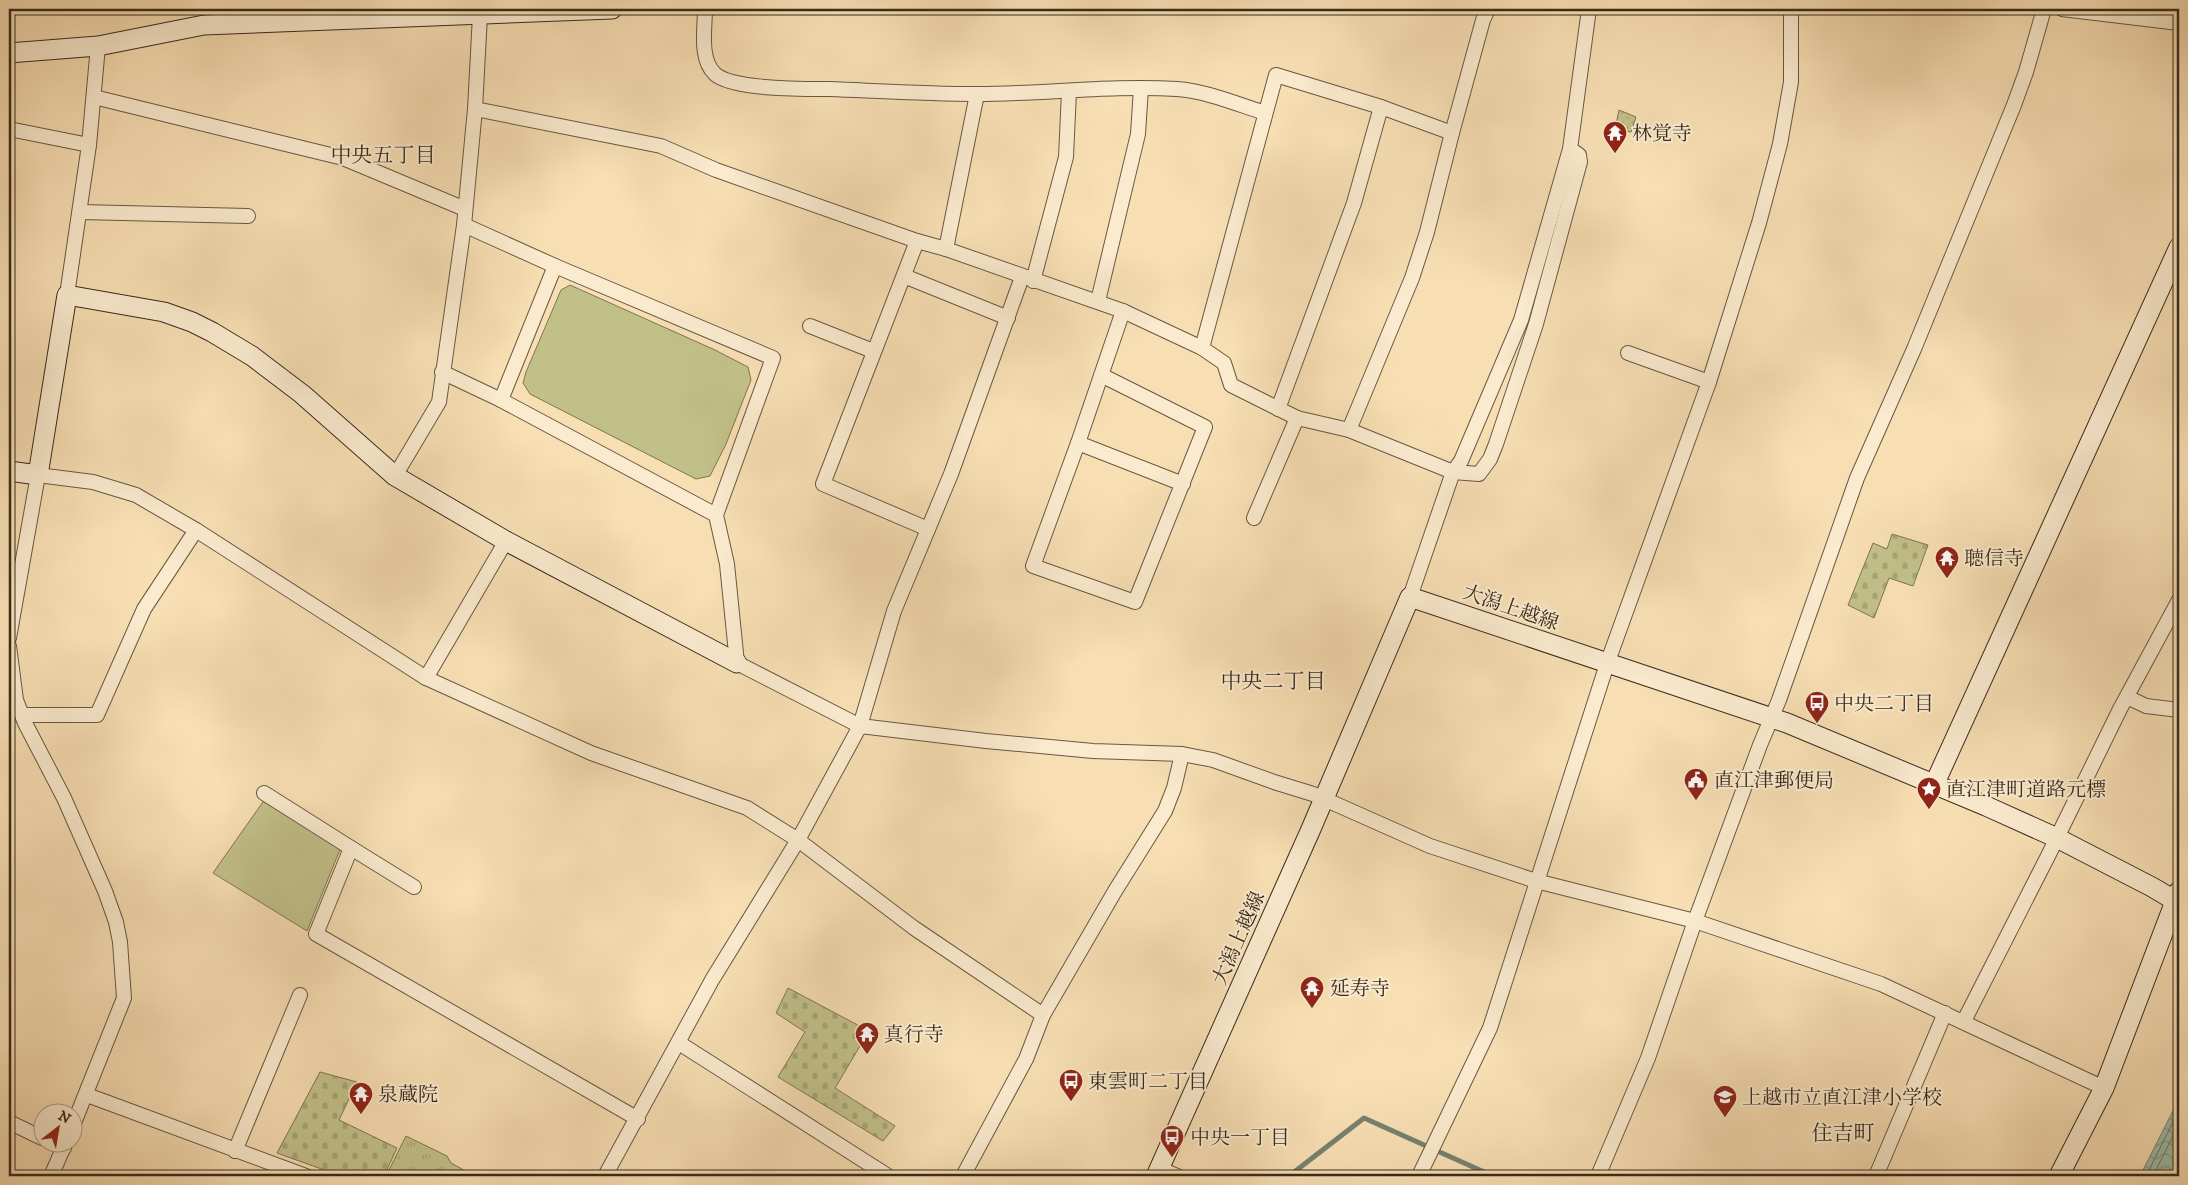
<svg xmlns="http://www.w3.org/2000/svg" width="2188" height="1185" font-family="'IM FELL DW Pica','Noto Serif JP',serif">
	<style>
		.grass { fill: url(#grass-tufts); stroke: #7e7652 }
		.cemetery { fill: url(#cemetery-stones); stroke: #7e7652 }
		.park { fill: #c2c089; stroke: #7e7652 }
		.garden { fill: url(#garden-dots); stroke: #7e7652 }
		.water { fill: url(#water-waves); stroke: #768270 }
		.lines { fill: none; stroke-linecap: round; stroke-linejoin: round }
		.shore { stroke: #6c7462; stroke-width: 1 }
		.stream { stroke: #768270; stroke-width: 5 }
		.street-casing { stroke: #685842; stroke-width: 16 }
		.secondary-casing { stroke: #392b1c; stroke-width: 21 }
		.street { stroke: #faeace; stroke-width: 14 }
		.secondary { stroke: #faeace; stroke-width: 19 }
		.labels { text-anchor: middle; stroke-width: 4; stroke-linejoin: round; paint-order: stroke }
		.poi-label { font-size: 20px; fill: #392b1c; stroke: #faeace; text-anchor: start }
		.street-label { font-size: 20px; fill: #392b1c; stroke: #faeace }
		.neighbourhood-label { font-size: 21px; fill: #392b1c; stroke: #faeace }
	</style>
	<defs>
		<pattern id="grass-tufts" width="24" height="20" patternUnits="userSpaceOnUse" patternTransform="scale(1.25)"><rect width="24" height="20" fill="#c2c089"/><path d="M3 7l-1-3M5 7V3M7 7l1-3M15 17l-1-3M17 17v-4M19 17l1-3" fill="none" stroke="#a7a576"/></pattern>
		<pattern id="cemetery-stones" width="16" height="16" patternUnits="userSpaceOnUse" patternTransform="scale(1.25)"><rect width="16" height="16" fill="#c2c089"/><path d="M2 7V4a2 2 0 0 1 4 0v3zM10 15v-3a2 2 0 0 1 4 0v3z" fill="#a7a576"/></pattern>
		<pattern id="garden-dots" width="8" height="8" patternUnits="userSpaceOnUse" patternTransform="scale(1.25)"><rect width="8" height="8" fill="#c2c089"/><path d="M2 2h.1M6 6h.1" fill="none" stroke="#a7a576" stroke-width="1.8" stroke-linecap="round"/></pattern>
		<pattern id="water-waves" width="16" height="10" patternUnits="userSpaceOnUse" patternTransform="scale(1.25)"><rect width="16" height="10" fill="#9ebca8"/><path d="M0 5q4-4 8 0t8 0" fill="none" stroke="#829988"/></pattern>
	</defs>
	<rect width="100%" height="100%" fill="#f7deb3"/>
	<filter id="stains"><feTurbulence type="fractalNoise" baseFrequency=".004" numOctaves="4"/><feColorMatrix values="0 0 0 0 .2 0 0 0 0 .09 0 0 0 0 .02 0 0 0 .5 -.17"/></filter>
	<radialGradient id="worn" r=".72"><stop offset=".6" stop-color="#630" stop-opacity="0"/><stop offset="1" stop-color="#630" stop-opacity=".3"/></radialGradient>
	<!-- grass -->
	<path class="grass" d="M406,1136L447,1156L451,1163L471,1174L470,1176H386Z"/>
	<!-- cemetery -->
	<g class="cemetery">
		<path d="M1892,534L1928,545L1913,586L1889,578L1874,618L1848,605L1873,543L1887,549Z"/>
		<path d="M788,988L869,1031L835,1088L895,1126L883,1141L778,1077L805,1032L776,1013Z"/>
		<path d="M320,1072L357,1082L339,1120L397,1148L384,1176H341L277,1153Z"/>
	</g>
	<!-- park -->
	<g class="park">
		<path d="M570,285L715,350L748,367L751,380L726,444L710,476L696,479L530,394L523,383L526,372L561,290Z"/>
		<path d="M265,799L341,847L307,931L213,873Z"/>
	</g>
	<!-- garden -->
	<path class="garden" d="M1619,110L1636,117L1631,132L1615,129Z"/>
	<!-- water -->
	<path class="water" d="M2179,1099V1176H2140Z"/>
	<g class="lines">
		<!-- shore -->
		<g class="shore">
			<path d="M2146,1176L2179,1110"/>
			<path d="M2153,1176L2179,1124"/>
		</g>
		<!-- stream -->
		<path class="stream" d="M1289,1176L1364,1118L1493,1176"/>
		<defs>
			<g id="street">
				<path d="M705,9C705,28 699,59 715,74C733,90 805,89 830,89C879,91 928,94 977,94C1044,94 1111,85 1177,89C1206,91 1237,104 1265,113"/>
				<path d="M2062,9L2179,23"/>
				<path d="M94,97L343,158L465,209"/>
				<path d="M475,109L661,146L716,170L917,241L946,249L1123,311L1202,348L1224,363L1231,385L1297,418L1349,430L1453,472L1479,474L1490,459L1496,444L1536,324L1580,162L1579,155L1570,149"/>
				<path d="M9,129L89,145"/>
				<path d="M80,212L248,216"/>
				<path d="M464,225L555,266"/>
				<path d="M917,241L823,484L928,529"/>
				<path d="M946,249L977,94"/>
				<path d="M904,276L1008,318"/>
				<path d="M1033,281L1066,157L1069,91"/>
				<path d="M67,295L89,145L98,46"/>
				<path d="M1098,301L1138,134L1141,88"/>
				<path d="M810,326L873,351"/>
				<path d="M1202,348L1276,75L1381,107L1452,133L1483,20L1488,9"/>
				<path d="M1628,353L1709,382"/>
				<path d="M442,372L501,400"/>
				<path d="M1101,375L1205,427L1135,602L1033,566L1078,443L1123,311"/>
				<path d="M1278,409L1354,203L1381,107"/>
				<path d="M1349,430L1412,278L1427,232L1452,133"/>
				<path d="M1078,443L1183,484"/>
				<path d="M395,476L439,402L464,225L475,109L480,15"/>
				<path d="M716,515L501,400L555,266L773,358L716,515L727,564L737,663L860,726L986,741L1093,751L1182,754L1213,760L1274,782L1313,794L1430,846L1536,881L1695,921L1881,984L2104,1088"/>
				<path d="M1254,518L1297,418"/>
				<path d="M1410,597L1453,472L1461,461L1521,320L1570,149L1589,9"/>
				<path d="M9,638L38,475L93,482L136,495L196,530L426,678L591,753L747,808L798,840L914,928L1043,1015"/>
				<path d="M9,646L16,700L25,723L64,798L105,891L116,922L120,942L124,998L72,1128"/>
				<path d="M426,678L506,541"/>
				<path d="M2127,697L2146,706L2179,710"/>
				<path d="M23,715H97L144,609L196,530"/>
				<path d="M264,793L351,848"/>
				<path d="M414,887L351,848L316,934L638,1119"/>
				<path d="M1964,1021L2049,854L2120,709L2179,600"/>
				<path d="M679,1043L888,1176"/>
				<path d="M87,1095L306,1176"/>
				<path d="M9,1122L42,1138"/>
				<path d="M51,1142L64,1148"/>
				<path d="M235,1151L300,995"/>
				<path d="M1160,1169L1177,1176"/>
				<path d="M51,1176L66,1142"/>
				<path d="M605,1176L712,980L798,840L860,726L894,611L951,474L1022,277"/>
				<path d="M963,1176L1026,1059L1043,1015L1115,891L1165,811L1174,788L1182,754"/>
				<path d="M1419,1176L1490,1028L1607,664L1709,382L1759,223L1780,144L1791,82V9"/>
				<path d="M1598,1176L1648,1058L1695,921L1760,745L1779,700L1857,478L1914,349L2014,105L2026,72L2044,9"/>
				<path d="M1876,1176L1945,1013"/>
			</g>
			<g id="secondary">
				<path d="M9,53L98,46L204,25L612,9"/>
				<path d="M9,471L38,475L67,295L164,312L192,322L212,332L252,356L302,394L395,476L506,541L737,663"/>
				<path d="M1934,785L2179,247"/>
				<path d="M1156,1176L1311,829L1410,597L1787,723L1986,806L2057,838L2152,887L2179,903"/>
				<path d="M2059,1176L2104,1088L2179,891"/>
			</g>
		</defs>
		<!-- street casing -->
		<use href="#street" class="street-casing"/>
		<!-- secondary casing -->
		<use href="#secondary" class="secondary-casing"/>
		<!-- street -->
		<use href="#street" class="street"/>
		<!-- secondary -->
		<use href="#secondary" class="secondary"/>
	</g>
	<!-- icons -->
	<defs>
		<symbol id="temple-pin" viewBox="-11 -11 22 30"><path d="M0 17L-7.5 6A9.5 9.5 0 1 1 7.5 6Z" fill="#8f2418" stroke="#faeace"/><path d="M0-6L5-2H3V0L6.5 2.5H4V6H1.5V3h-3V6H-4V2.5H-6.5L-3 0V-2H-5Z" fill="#fff"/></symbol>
		<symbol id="bus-pin" viewBox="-11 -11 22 30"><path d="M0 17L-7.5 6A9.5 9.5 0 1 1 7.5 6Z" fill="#8f2418" stroke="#faeace"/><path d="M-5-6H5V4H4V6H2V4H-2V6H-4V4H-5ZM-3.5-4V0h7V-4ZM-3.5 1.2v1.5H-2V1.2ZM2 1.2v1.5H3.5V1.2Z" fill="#fff"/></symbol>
		<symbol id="civic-pin" viewBox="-11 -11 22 30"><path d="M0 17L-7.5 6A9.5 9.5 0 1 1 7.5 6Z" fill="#8f2418" stroke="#faeace"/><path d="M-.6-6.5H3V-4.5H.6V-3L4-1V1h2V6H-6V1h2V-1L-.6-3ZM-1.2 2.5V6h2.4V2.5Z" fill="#fff"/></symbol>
		<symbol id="sight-pin" viewBox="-11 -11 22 30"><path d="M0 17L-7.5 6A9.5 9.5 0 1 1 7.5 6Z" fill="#8f2418" stroke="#faeace"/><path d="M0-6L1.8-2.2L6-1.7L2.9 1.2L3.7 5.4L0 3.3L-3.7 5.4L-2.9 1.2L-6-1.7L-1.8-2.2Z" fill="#fff"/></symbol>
		<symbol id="school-pin" viewBox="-11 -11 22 30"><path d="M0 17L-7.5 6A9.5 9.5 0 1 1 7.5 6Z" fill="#8f2418" stroke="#faeace"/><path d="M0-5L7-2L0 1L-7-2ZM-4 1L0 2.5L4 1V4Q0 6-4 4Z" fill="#fff"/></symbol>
	</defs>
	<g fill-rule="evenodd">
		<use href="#temple-pin" x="1601" y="119" width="28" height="38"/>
		<use href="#temple-pin" x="1933" y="544" width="28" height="38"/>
		<use href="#bus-pin" x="1803" y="689" width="28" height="38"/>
		<use href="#civic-pin" x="1682" y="766" width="28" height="38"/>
		<use href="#sight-pin" x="1915" y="775" width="28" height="38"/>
		<use href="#temple-pin" x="1298" y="974" width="28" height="38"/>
		<use href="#temple-pin" x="853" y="1020" width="28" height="38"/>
		<use href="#bus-pin" x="1057" y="1067" width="28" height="38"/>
		<use href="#temple-pin" x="347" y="1080" width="28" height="38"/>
		<use href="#school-pin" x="1711" y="1083" width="28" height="38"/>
		<use href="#bus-pin" x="1158" y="1123" width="28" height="38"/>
	</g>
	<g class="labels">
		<!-- poi labels -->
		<g class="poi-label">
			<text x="1632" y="140">林覚寺</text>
			<text x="1964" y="565">聴信寺</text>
			<text x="1834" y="710">中央二丁目</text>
			<text x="1714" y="787">直江津郵便局</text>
			<text x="1946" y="796">直江津町道路元標</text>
			<text x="1330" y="995">延寿寺</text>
			<text x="884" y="1041">真行寺</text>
			<text x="1088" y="1088">東雲町二丁目</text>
			<text x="378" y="1101">泉蔵院</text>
			<text x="1742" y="1104">上越市立直江津小学校</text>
			<text x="1190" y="1144">中央一丁目</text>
		</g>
		<!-- street labels -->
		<g class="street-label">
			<text transform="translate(1511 607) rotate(19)" y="7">大潟上越線</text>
			<text transform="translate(1238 938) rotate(-66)" y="7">大潟上越線</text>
		</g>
		<!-- neighbourhood labels -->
		<g class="neighbourhood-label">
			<text x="383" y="162">中央五丁目</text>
			<text x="1273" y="688">中央二丁目</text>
			<text x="1843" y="1140">住吉町</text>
		</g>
	</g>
	<!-- margin -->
	<rect width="2188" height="1185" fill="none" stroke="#f7deb3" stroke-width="30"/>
	<rect x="10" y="10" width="2168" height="1165" fill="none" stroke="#392b1c" stroke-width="2.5"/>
	<rect x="15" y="15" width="2158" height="1155" fill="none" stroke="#392b1c"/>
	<!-- north arrow -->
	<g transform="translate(58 1128) rotate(31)"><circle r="24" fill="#faeace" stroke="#ad9e87"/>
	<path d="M0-4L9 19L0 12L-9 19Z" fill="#8f2418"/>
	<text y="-8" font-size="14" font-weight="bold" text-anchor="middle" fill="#392b1c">N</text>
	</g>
	<rect width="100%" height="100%" filter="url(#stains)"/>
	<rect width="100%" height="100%" fill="url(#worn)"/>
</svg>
